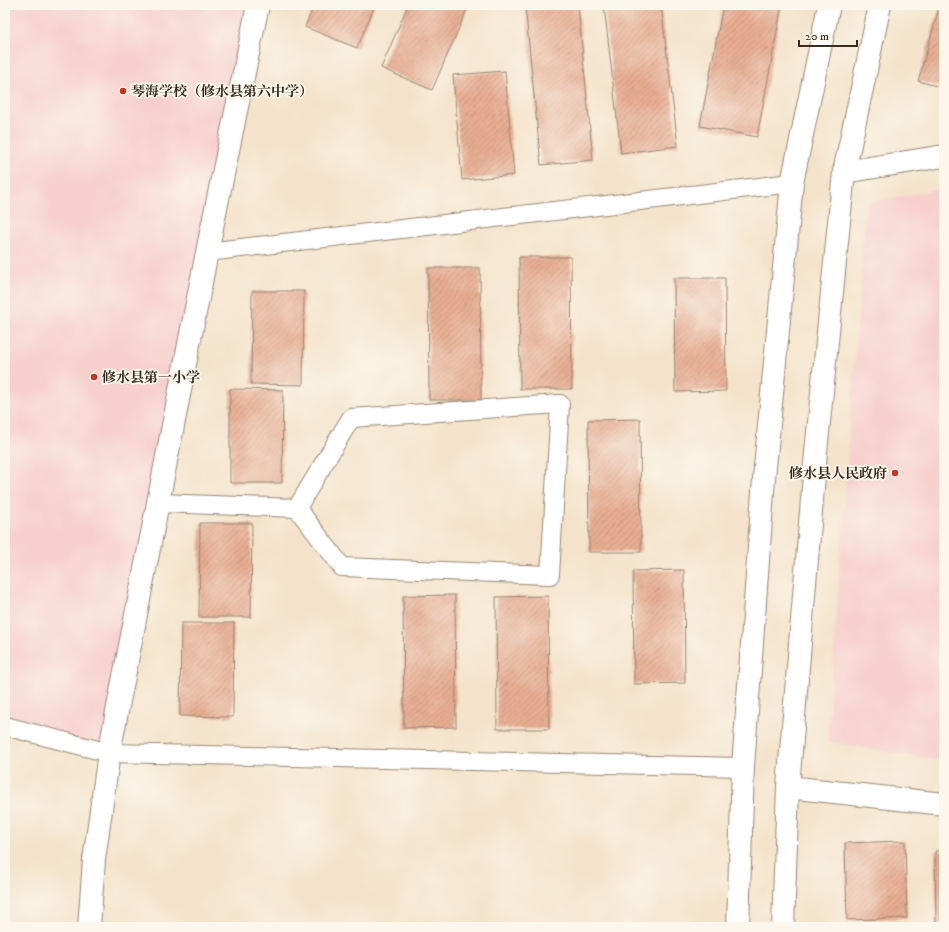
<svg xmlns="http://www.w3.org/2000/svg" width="949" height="932" font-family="'IM FELL DW Pica','Noto Serif SC',serif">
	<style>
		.built { fill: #f7d0ce }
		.building { fill: url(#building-hatch) }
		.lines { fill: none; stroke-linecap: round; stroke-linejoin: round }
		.minor-casing { stroke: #988674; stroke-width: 20 }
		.tertiary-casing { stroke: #988674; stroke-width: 24 }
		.primary-casing { stroke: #988674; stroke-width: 24 }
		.minor { stroke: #fff; stroke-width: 18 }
		.tertiary { stroke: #fff; stroke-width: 22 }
		.primary { stroke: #fff; stroke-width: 22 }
		.poi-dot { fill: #c8321e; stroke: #fbf7ec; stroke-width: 1.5 }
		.labels { text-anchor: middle; stroke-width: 3.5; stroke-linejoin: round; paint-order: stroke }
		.poi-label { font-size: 14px; font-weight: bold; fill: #3b2a1e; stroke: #fbf7ec; text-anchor: start }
	</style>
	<defs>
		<pattern id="building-hatch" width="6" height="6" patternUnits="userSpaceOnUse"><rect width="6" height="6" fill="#e8ae93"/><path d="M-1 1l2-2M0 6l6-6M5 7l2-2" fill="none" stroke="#bd8e77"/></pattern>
	</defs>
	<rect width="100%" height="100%" fill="#fbf7ec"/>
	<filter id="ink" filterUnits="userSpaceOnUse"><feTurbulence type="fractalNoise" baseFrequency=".025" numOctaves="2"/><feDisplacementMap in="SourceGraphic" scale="8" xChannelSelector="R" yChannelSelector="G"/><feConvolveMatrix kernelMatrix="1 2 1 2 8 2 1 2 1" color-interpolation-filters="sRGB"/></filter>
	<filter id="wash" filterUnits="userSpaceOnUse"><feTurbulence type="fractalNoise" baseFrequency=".012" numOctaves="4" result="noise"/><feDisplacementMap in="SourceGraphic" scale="16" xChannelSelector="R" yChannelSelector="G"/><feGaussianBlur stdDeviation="0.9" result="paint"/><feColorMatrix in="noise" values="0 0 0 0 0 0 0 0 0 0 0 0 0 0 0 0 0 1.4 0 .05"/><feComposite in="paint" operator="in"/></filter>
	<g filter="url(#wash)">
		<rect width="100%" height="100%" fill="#f4e3ca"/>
		<!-- built -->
		<g class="built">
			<path d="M5,5H258L109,753L5,726Z"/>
			<path d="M944,188V761L827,742L866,203Z"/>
		</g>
		<g id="blocks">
			<!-- building -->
			<g class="building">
				<path d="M314,5H375L357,48L305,27Z"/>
				<path d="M408,5H469L432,90L381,68Z"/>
				<path d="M525,5H578L593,160L541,165Z"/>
				<path d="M604,5H661L678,146L621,153Z"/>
				<path d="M723,5H782L757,137L700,126Z"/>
				<path d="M940,5H944V88L918,81Z"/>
				<path d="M505,71L514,175L462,180L453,75Z"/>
				<path d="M519,257H571L572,389H520Z"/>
				<path d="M428,268H480L481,400H429Z"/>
				<path d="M674,278H725L726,391L675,392Z"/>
				<path d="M252,291H304L303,385L251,384Z"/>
				<path d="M230,389L283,390L282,483H230Z"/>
				<path d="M640,419L641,552H589L588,420Z"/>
				<path d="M200,523H252L251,617H199Z"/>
				<path d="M684,570L685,683L634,684L633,571Z"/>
				<path d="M455,595L456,727L404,728L403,596Z"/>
				<path d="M548,596L549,729H497L496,597Z"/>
				<path d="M181,623H234L233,717L180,716Z"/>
				<path d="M905,841L907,918L847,920L845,843Z"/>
				<path d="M935,851H944V927H936Z"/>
			</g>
		</g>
	</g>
	<g filter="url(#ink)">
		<use href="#blocks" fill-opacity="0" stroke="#988674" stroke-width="1"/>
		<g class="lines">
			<defs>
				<g id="minor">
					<path d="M207,252L792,183"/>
					<path d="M158,503L297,508L342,567L550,575L560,404L351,418L297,508"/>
					<path d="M5,726L109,753L743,767"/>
				</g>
				<g id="tertiary">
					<path d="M844,172L944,156"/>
					<path d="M788,787L944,804"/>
					<path d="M89,927L94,860L109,753L207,252L258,5"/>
				</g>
				<g id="primary">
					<path d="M738,927L743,767L764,478L792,183L829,5"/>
					<path d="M783,927L788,787L816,452L844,172L880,5"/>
				</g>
			</defs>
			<!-- minor casing -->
			<use href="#minor" class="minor-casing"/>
			<!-- tertiary casing -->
			<use href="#tertiary" class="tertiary-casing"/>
			<!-- primary casing -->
			<use href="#primary" class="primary-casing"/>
			<!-- minor -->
			<use href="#minor" class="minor"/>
			<!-- tertiary -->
			<use href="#tertiary" class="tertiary"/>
			<!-- primary -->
			<use href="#primary" class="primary"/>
		</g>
	</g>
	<!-- markers -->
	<g class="poi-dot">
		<circle cx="123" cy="91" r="4"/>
		<circle cx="94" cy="377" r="4"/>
		<circle cx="895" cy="473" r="4"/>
	</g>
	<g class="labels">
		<!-- poi labels -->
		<g class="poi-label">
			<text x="131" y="96">琴海学校（修水县第六中学）</text>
			<text x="102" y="382">修水县第一小学</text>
			<text x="887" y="478" text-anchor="end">修水县人民政府</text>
		</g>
	</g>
	<!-- margin -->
	<rect width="949" height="932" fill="none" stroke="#fbf7ec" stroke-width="20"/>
	<!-- scale -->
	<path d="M799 40v6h58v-6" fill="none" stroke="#3b2a1e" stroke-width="2"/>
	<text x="805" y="40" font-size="12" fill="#3b2a1e" stroke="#fbf7ec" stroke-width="3" paint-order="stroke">20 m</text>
</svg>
